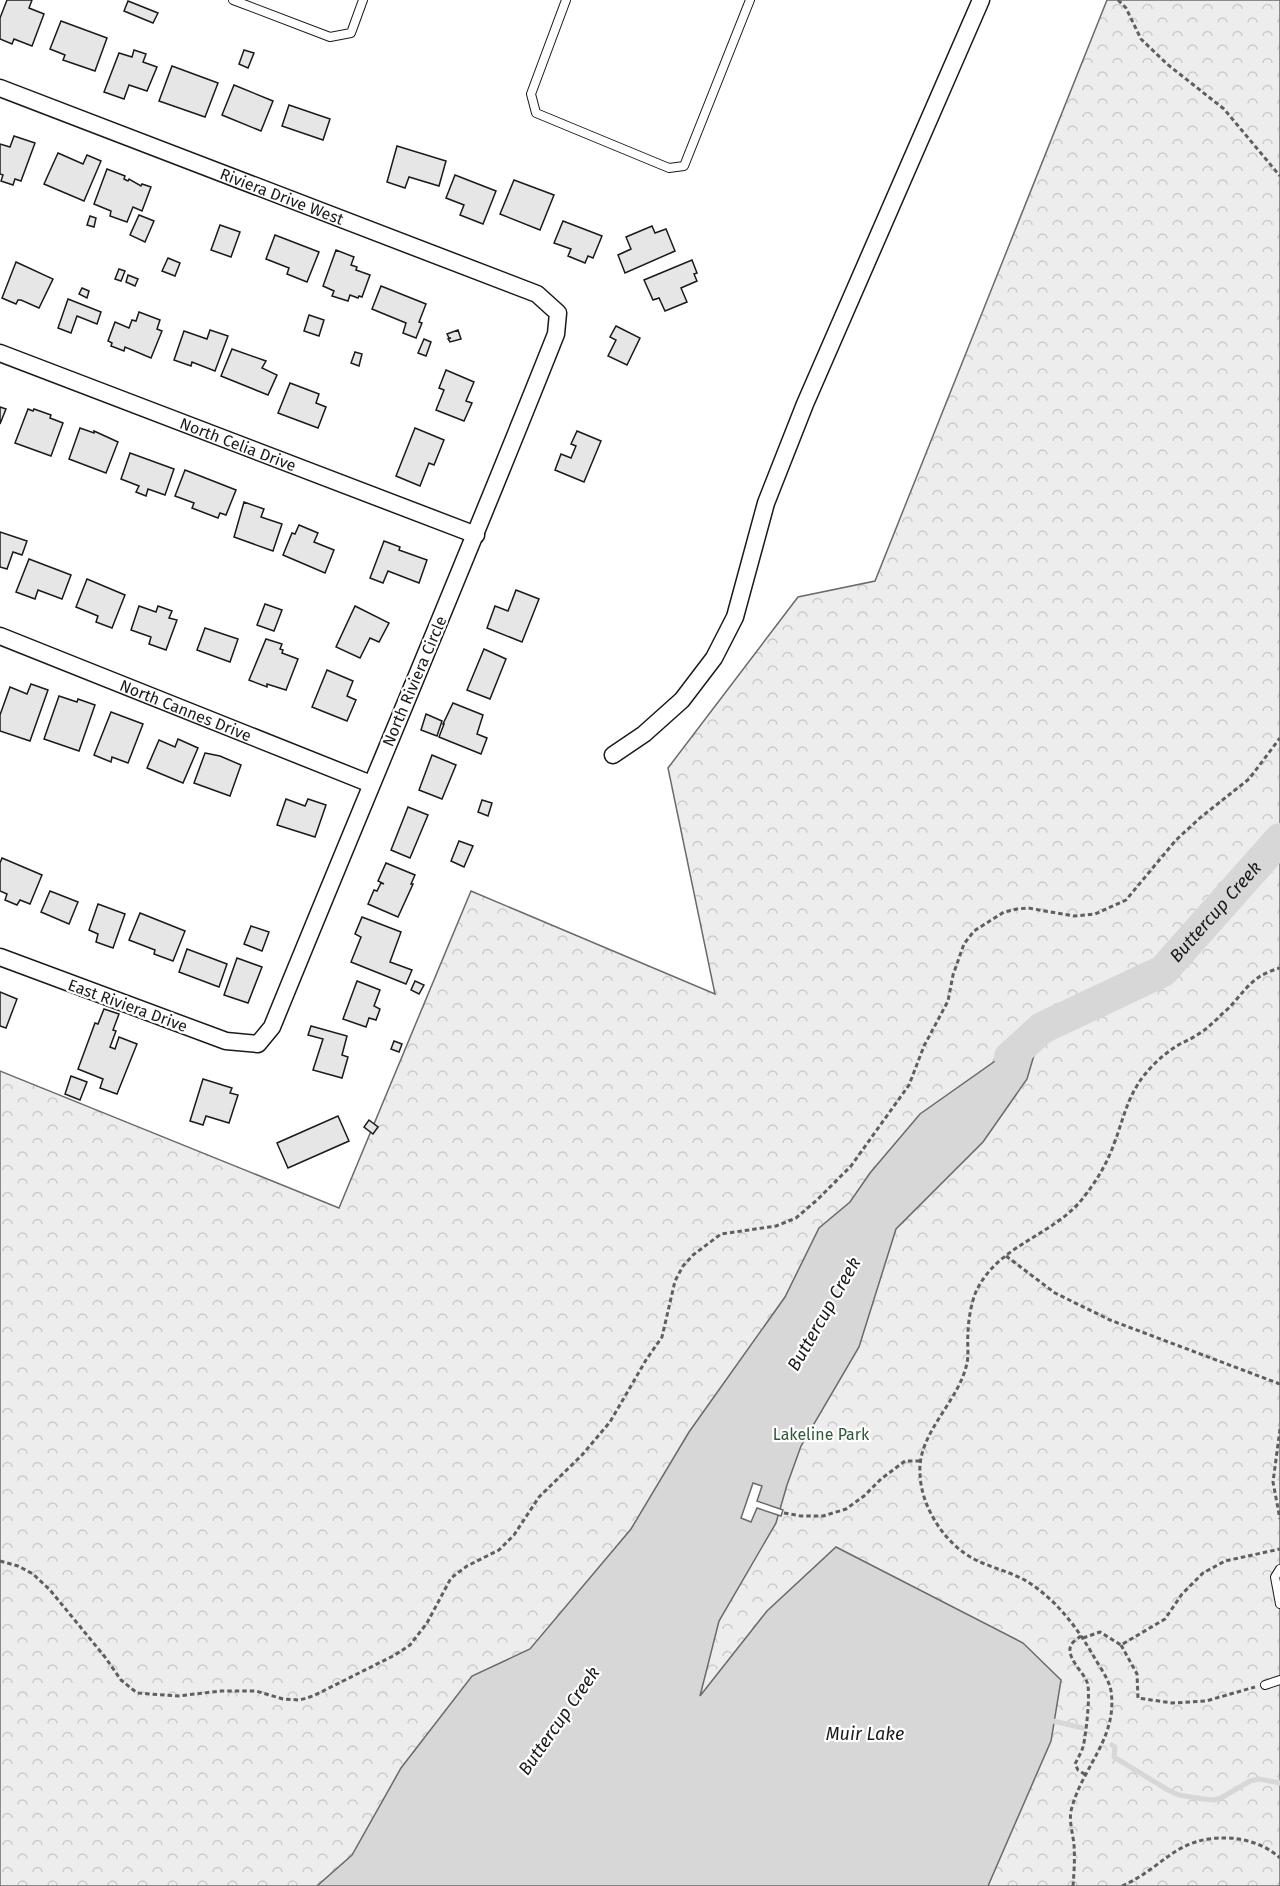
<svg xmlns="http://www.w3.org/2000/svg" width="1280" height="1886" font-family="'Fira Sans',sans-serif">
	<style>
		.park { fill: url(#park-crowns); stroke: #6a6a6a; stroke-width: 1.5 }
		.water { fill: #d7d7d7; stroke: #6a6a6a; stroke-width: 1.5 }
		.pier { fill: #fff; stroke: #6a6a6a; stroke-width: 1.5 }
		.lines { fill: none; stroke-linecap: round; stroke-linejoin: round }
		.stream { stroke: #d7d7d7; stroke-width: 5 }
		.river { stroke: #d7d7d7; stroke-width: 32 }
		.building { fill: #e6e6e6; stroke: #1a1a1a; stroke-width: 1.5 }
		.lane-casing { stroke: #1a1a1a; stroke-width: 10 }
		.street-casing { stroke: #1a1a1a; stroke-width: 19 }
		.path { stroke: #5f5f5f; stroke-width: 3; stroke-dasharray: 4.5 3; stroke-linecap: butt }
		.lane { stroke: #fff; stroke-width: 8 }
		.street { stroke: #fff; stroke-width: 16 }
		.labels { text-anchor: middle; stroke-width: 4.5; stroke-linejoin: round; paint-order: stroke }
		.street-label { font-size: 16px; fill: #1a1a1a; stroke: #fff }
		.park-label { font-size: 16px; fill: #2b5a34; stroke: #fff }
		.water-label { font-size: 18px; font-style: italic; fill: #1a1a1a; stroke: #fff }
	</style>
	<defs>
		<pattern id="park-crowns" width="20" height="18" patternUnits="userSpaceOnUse" patternTransform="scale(1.5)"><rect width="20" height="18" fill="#ededed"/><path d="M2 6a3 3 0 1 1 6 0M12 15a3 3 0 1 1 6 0" fill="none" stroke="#cbcbcb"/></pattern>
	</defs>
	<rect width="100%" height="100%" fill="#fff"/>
	<!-- park -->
	<path class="park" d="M1107,0H1280V1886H0V1071L339,1208L471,891L715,994L668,768L798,597L875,581Z"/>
	<!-- water -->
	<path class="water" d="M1042,1028L1027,1079L983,1142L896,1229L859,1347L801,1446L787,1485L776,1523L719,1621L700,1696L767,1611L836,1547L1023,1643L1061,1680L1051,1741L988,1886H317L352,1855L401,1768L472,1676L530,1649L631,1529L689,1432L785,1297L819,1228L850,1202L870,1173L920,1114Z"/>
	<!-- pier -->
	<path class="pier" d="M753,1483L762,1486L757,1501L783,1510L781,1516L757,1508L751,1522L741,1518Z"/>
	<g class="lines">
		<!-- stream -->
		<g class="stream">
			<path d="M1049,1720L1083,1728"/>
			<path d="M1112,1745L1115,1747L1114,1757L1168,1790L1179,1795L1203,1799L1214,1800L1221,1798L1250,1781L1259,1779L1280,1783"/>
		</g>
		<!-- river -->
		<path class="river" id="s1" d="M1010,1057L1042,1028L1163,971L1280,839"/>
	</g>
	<!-- building -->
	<g class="building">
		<path d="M7,0H32L29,8L44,14L32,46L14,39L12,44L0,39V18Z"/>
		<path d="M128,1L158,13L153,23L124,11Z"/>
		<path d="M61,21L107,38L95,71L63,60L65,55L50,49Z"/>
		<path d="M134,50L146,54L143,62L157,67L147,91L129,85L124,99L104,92L119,53L132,57Z"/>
		<path d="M244,50L254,53L248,68L239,64Z"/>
		<path d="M172,66L218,83L205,117L159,101Z"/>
		<path d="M234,85L273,101L261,131L222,115Z"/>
		<path d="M289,105L330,119L323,140L282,126Z"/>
		<path d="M14,136L35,143L21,181L15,179L13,185L1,181L3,175L0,174V144L10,147Z"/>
		<path d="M397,146L446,161L439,186L409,177L405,188L387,182Z"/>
		<path d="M58,153L83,164L87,155L101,161L84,201L44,184Z"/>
		<path d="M107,169L125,176L124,179L128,181L129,179L141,186L142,184L151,187L142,211L133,207L127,222L110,216L111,211L94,204Z"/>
		<path d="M455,175L496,191L483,224L460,215L464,205L446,198Z"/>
		<path d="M514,180L554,195L540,230L500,214Z"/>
		<path d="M139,215L154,221L145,242L130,235Z"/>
		<path d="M90,216L96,218L94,227L87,225Z"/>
		<path d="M563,221L602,236L593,258L588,256L585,263L568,256L571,249L554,243Z"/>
		<path d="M220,225L240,232L231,257L211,250Z"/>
		<path d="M652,226L655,233L666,229L675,251L625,273L618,255L631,249L626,237Z"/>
		<path d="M275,235L319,252L307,282L287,274L289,268L266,259Z"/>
		<path d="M336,250L354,257L351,265L357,267L356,270L370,275L362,297L359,296L358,298L350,295L348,301L332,296L334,291L323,286Z"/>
		<path d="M168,258L180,263L175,276L162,271Z"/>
		<path d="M692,260L697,273L694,274L697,281L681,288L687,302L665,311L659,298L653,300L644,280Z"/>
		<path d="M16,262L53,279L39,308L21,300H18L16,304L2,298Z"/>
		<path d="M119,269L125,271L121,281L115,279Z"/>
		<path d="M128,275L138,279L135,286L126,282Z"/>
		<path d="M381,286L426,304L419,322L422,323L416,338L403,333L406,323L372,309Z"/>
		<path d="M82,288L89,291L87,298L79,294Z"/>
		<path d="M68,299L101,312L97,324L77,316L71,333L58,328Z"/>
		<path d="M139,312L160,320L157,329L162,331L151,358L125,347L124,351L111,346L112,343L108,341L115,322L129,328L132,320L136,321Z"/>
		<path d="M309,315L324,320L319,336L304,331Z"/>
		<path d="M616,326L640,338L627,365L608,356L616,340L610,337Z"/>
		<path d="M210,330L228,336L215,371L192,362L191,366L174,360L184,331L207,339Z"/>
		<path d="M458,330L461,339L450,342L448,339L451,338H449L447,334Z"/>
		<path d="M424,339L431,342L426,356L418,353Z"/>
		<path d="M232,349L266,361L262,368L277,375L268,395L221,376Z"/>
		<path d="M355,352L362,354L359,366L351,363Z"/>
		<path d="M446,370L474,382L466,401L472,403L464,421L436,410L444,390L439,388Z"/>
		<path d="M290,383L319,394L316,403L326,407L318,428L278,413Z"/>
		<path d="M0,407L6,409L0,424Z"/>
		<path d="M28,409L33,411L34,409L51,415L50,418L63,423L51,456L15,443Z"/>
		<path d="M80,428L94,433V431L118,442L106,473L69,459Z"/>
		<path d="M415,428L444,440L434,465L429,463L420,486L396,476Z"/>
		<path d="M577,431L601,441L584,482L555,470L561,454L571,458L576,446L571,444Z"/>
		<path d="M130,453L174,469L165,495L148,489L146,496L136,492L139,486L121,479Z"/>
		<path d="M185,470L236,490L226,515L220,513L218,518L192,508L194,503L175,496Z"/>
		<path d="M244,502L264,509L261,517L282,524L273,551L234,537Z"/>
		<path d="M299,525L318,533L314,542L334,550L325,573L283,555L292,533L295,534Z"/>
		<path d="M0,532L27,541L22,555L13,552L7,569L0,567Z"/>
		<path d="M384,541L400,547L399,550L427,560L419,583L388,571L383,583L370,578Z"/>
		<path d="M29,559L71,575L62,599L38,590L35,599L16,592Z"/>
		<path d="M87,579L125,595L112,628L96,622L98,616L76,607Z"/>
		<path d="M516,590L539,599L522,642L487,628L495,606L508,611Z"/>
		<path d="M265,604L282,610L274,631L257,625Z"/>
		<path d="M139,606L156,612L158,606L172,611L169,618L177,620L166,650L149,644L151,637L131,630Z"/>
		<path d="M355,606L389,623L379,642L370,638L360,658L336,647Z"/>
		<path d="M205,628L238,639L230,662L197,650Z"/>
		<path d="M266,639L282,644L280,649L283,650L282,653L298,659L286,690L267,684V687L249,680Z"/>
		<path d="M484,649L506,659L490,699L467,690Z"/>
		<path d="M327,670L353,681L347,696L356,700L347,721L312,707Z"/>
		<path d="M31,684L48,690L30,741L0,731V715L10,687L27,694Z"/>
		<path d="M59,696L77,702L78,699L95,705L79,751L44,739Z"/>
		<path d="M453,703L483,715L477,734L487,738L481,754L439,737L444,724H443Z"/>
		<path d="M111,712L143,724L128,763L112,757L111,762L94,755Z"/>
		<path d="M426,714L442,721L437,736L421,730Z"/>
		<path d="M178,739L198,748L183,783L147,768L159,740L175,747Z"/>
		<path d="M205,753L220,756L241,765L230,796L194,783Z"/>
		<path d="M432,755L456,765L442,799L419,790Z"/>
		<path d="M286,799L305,806L308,799L326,805L315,837L277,825Z"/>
		<path d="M482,800L492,803L488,816L478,812Z"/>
		<path d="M408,807L428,815L410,858L391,850Z"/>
		<path d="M459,841L473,846L464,867L451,861Z"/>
		<path d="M2,858L42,875L30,904L20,900L17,905L5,900L7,894L0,891V863Z"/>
		<path d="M386,863L415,875L411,884H413L398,917L368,904L374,890L377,891L381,883L384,884L378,881Z"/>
		<path d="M50,891L78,902L69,924L41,912Z"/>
		<path d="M98,904L125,914L113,948L96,942L98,934L89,930Z"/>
		<path d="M140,913L185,931L173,961L154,954L155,950L129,940Z"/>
		<path d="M362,917L401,932L390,962L412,970L406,984L351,962L361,937L355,934Z"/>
		<path d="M251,926L269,932L262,951L244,944Z"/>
		<path d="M187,949L227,964L219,987L179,972Z"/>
		<path d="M237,958L262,967L248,1003L224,995Z"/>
		<path d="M357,981L380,990L374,1006L380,1009L376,1020L369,1018L366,1027L343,1019Z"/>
		<path d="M415,981L424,985L419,994L411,990Z"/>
		<path d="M0,992L17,999L6,1028L0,1026Z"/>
		<path d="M104,1009L119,1014L113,1030L116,1031L110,1047L115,1049L119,1037L137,1044L117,1094L100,1088L103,1079L78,1069L95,1023L98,1024Z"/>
		<path d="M311,1026L347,1036L342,1055L348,1057L342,1078L313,1070L323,1039L308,1035Z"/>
		<path d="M394,1041L402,1044L399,1052L391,1049Z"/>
		<path d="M71,1076L87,1082L80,1100L65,1094Z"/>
		<path d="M203,1079L232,1088L230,1093L238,1095L229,1123L206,1116L203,1125L190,1121Z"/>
		<path d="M338,1116L349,1141L288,1168L277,1143Z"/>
		<path d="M369,1120L378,1127L373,1134L364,1127Z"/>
	</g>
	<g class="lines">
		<defs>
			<g id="lane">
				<path d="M233,0L330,37L351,33L363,0"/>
				<path d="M566,0L531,94L536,113L669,168L684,166L750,0"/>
				<path d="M1280,1569L1275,1577L1280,1604"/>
				<path d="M1265,1685L1280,1680"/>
			</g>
			<g id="street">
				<path id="s2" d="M0,88L537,294L558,313L556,334C464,566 366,796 272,1027L258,1044L226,1041L0,957"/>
				<path id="s3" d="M0,353L476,535"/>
				<path id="s4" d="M0,636L371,784"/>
				<path d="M613,755L644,734L682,700L714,658L735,617L766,503L805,404L981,0"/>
			</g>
		</defs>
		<!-- lane casing -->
		<use href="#lane" class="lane-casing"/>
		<!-- street casing -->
		<use href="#street" class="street-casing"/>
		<!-- path -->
		<g class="path">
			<path d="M1118,0L1126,8L1141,39L1167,64L1224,109L1280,176"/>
			<path d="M1006,1256L1055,1293L1110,1320L1280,1384"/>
			<path d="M1280,1429L1273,1482L1280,1519"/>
			<path d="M784,1513L801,1516H823L846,1509L864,1496L881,1479L905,1461H920"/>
			<path d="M0,1561L18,1566L33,1574L50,1590L105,1657L121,1680L137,1693L178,1696L221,1691H256L283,1699L300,1700L313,1696L395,1655L410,1645L427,1623L451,1578L467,1566L499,1550L514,1535L539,1497L582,1455L610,1422L646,1360L662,1337L675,1281L683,1266L693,1255L721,1234L776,1226L796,1218L817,1200L851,1166L909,1085L924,1046L948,1001L953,975L964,944L974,931L1004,912L1017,909L1028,908L1074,916L1095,914L1126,900L1176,840L1201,817L1249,779L1280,738"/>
			<path d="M1081,1636C1077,1639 1070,1643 1070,1649C1069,1660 1083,1672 1087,1682C1091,1691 1086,1736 1083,1747C1081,1753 1078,1758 1075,1764L1078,1770L1086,1775"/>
			<path d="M1083,1638L1100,1632L1121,1645L1165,1619L1182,1594L1203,1573L1225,1561L1280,1549"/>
			<path d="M1121,1645L1137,1674L1138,1698L1172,1703L1206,1701L1255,1687"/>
			<path d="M1073,1886C1074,1873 1075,1859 1074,1845C1073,1834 1069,1822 1071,1811C1081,1768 1118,1739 1111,1691C1109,1679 1099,1666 1093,1655C1076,1626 1056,1600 1028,1582C1012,1572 991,1568 974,1559C945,1544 921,1507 920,1474C917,1433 959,1402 967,1363C969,1354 967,1343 968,1334C968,1322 971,1305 975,1294C995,1247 1047,1238 1079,1203C1094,1185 1106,1166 1114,1144C1122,1123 1126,1103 1138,1084C1146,1071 1161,1056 1175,1047C1183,1042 1192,1039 1200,1033C1208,1028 1215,1021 1222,1014C1236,1003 1244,987 1259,977C1265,973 1273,970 1280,968"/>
			<path d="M1122,1886C1165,1867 1175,1836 1229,1838C1248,1839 1267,1846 1280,1858"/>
		</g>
		<!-- lane -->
		<use href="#lane" class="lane"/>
		<!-- street -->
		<use href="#street" class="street"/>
	</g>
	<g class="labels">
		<!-- street labels -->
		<g class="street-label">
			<text dy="6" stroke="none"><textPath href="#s2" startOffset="302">Riviera Drive West</textPath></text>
			<text dy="6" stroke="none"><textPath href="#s3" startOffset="255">North Celia Drive</textPath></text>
			<text transform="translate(414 681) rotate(-67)" y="6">North Riviera Circle</text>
			<text dy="6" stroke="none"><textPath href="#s4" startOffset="200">North Cannes Drive</textPath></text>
			<text transform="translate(128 1005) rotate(20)" y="6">East Riviera Drive</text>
		</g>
		<!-- park labels -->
		<g class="park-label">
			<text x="821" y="1440">Lakeline Park</text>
		</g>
		<!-- water labels -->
		<g class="water-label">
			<text dy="6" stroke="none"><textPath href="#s1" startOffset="256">Buttercup Creek</textPath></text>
			<text transform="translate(824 1314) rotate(-60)" y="6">Buttercup Creek</text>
			<text transform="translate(559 1721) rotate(-55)" y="6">Buttercup Creek</text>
			<text x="865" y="1740">Muir Lake</text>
		</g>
	</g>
</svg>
